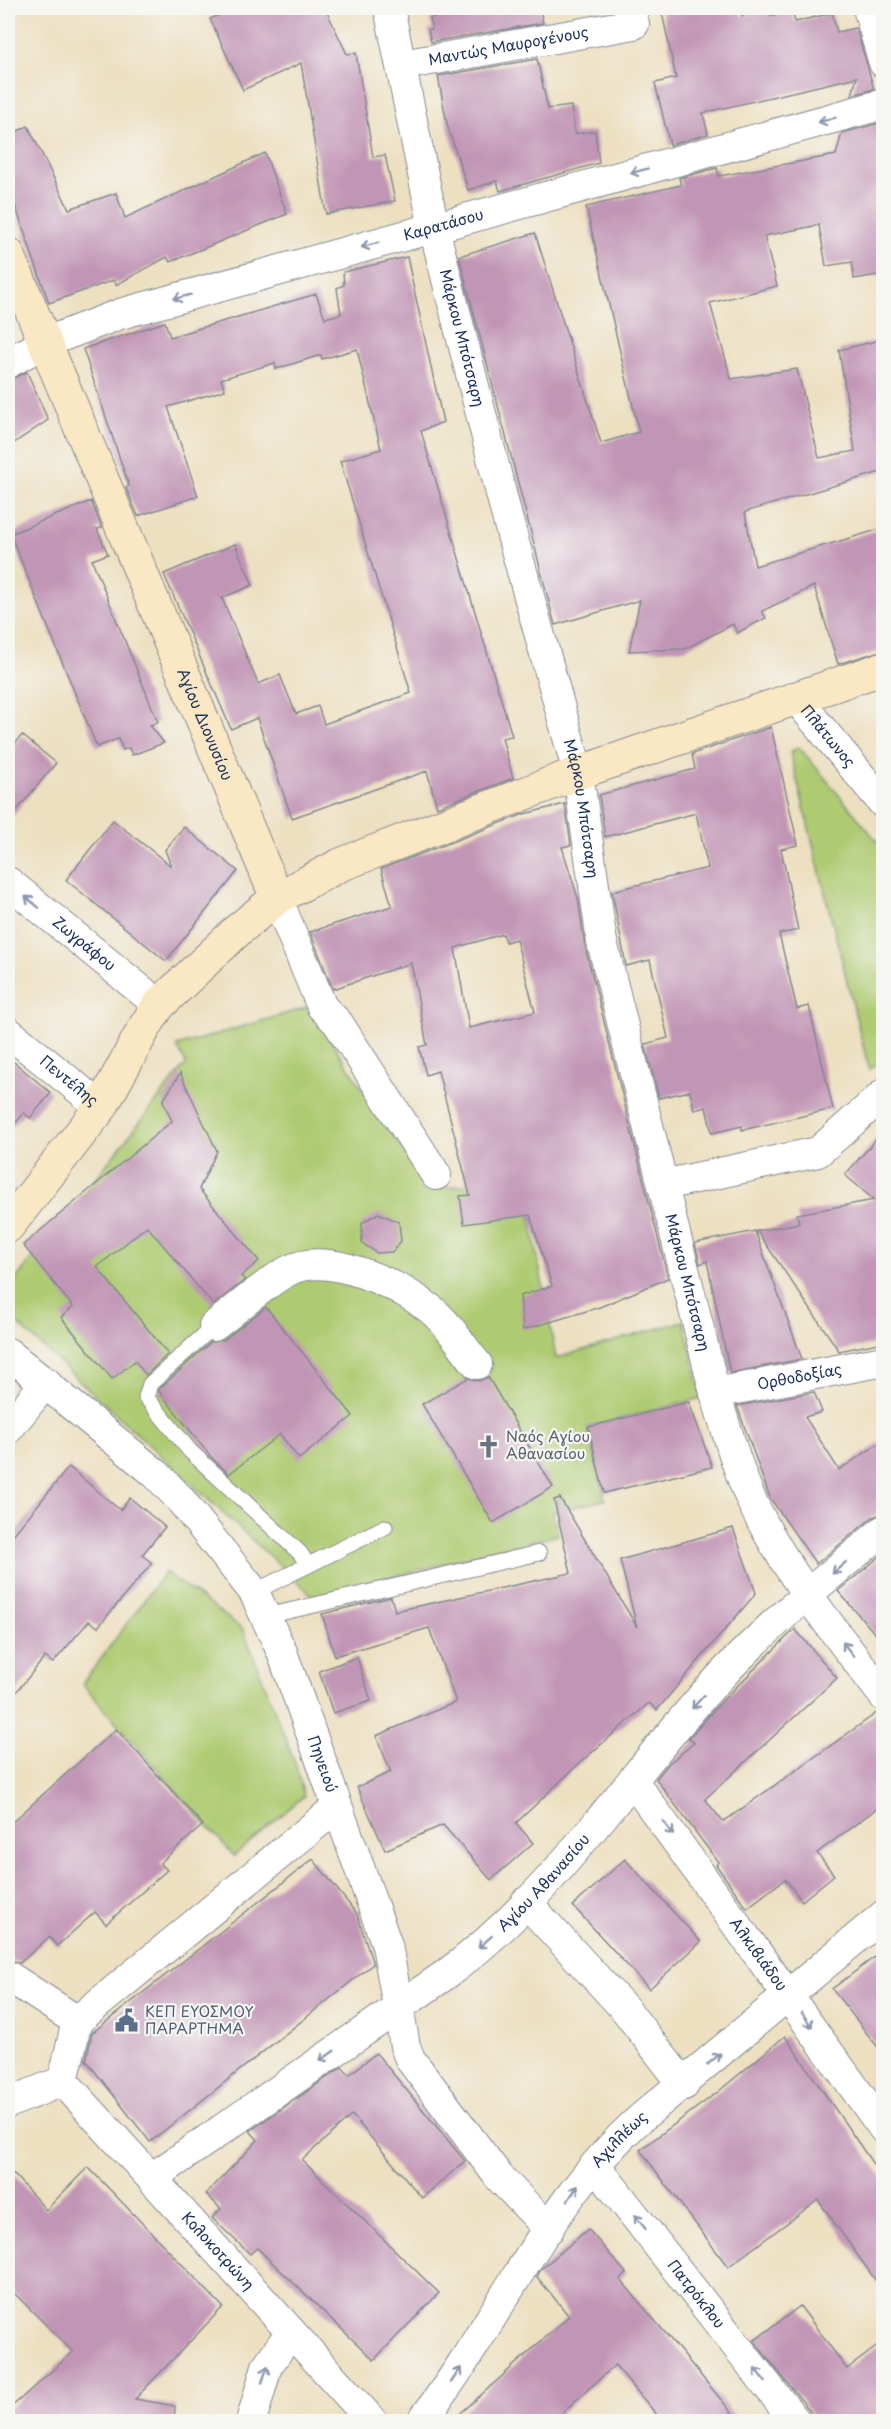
<svg xmlns="http://www.w3.org/2000/svg" width="891" height="2429" font-family="'Playpen Sans',sans-serif">
	<style>
		.green { fill: #afcb72; stroke: #657d68; stroke-width: 1.5 }
		.building { fill: #c195b5; fill-rule: evenodd }
		.lines { fill: none; stroke-linecap: round; stroke-linejoin: round }
		.lane-casing { stroke: #848890; stroke-width: 17 }
		.street-casing { stroke: #848890; stroke-width: 32 }
		.secondary-casing { stroke: #848890; stroke-width: 35 }
		.lane { stroke: #fff; stroke-width: 15 }
		.street { stroke: #fff; stroke-width: 30 }
		.secondary { stroke: #fae7c3; stroke-width: 33 }
		.oneway { stroke: #8d97ae }
		.labels { text-anchor: middle; stroke-width: 4.5; stroke-linejoin: round; paint-order: stroke }
		.street-label { font-size: 15px; fill: #1b2f5e; stroke: #f6f6f2 }
		.worship-label { font-size: 15px; fill: #5b616d; stroke: #f6f6f2; text-anchor: start }
		.service-label { font-size: 15px; fill: #4e5e75; stroke: #f6f6f2; text-anchor: start }
	</style>
	<rect width="100%" height="100%" fill="#f6f6f2"/>
	<filter id="ink" filterUnits="userSpaceOnUse"><feTurbulence type="fractalNoise" baseFrequency=".0167" numOctaves="2"/><feDisplacementMap in="SourceGraphic" scale="12" xChannelSelector="R" yChannelSelector="G"/><feConvolveMatrix kernelMatrix="1 2 1 2 8 2 1 2 1" color-interpolation-filters="sRGB"/></filter>
	<filter id="wash" filterUnits="userSpaceOnUse"><feTurbulence type="fractalNoise" baseFrequency=".008" numOctaves="4" result="noise"/><feDisplacementMap in="SourceGraphic" scale="24" xChannelSelector="R" yChannelSelector="G"/><feGaussianBlur stdDeviation="1.35" result="paint"/><feColorMatrix in="noise" values="0 0 0 0 0 0 0 0 0 0 0 0 0 0 0 0 0 1.4 0 .05"/><feComposite in="paint" operator="in"/></filter>
	<g filter="url(#wash)">
		<rect width="100%" height="100%" fill="#ede0c1"/>
		<!-- green -->
		<g class="green">
			<path d="M799,747L883,848V1059L869,1070L790,752Z"/>
			<path d="M309,1007L429,1190L523,1177L556,1358L684,1321L702,1398L588,1427L605,1500L553,1512L558,1535L314,1597L8,1315V1289L186,1064L177,1046Z"/>
			<path d="M165,1572L243,1629L296,1766L304,1796L234,1856L82,1684Z"/>
		</g>
		<g id="blocks">
			<!-- building -->
			<g class="building">
				<path d="M236,8H325L347,54L356,53L373,157L385,155L395,201L326,214L301,63L243,90L210,19Z"/>
				<path d="M438,8H540L543,23L431,42L428,30L432,29L430,18L439,16Z"/>
				<path d="M661,8H740L742,16L769,9L771,16L792,11L795,22L832,13L837,32L856,28L874,89L852,95L857,77L703,113L708,134L670,145L655,83L676,78Z"/>
				<path d="M537,59L548,109L571,106L575,134L595,131L599,163L500,191L497,181L468,190L447,124L438,76Z"/>
				<path d="M884,122V274L854,279L852,262L826,266L819,225L764,236L777,286L710,303L731,379L797,369L819,458L855,451L839,350L884,339V471L745,512L755,566L884,528V650L838,664L814,586L762,611L766,618L737,633L733,624L685,649L629,651L640,600L555,625L459,256L535,233L601,443L639,432L586,207L681,185L679,178L717,168L719,176L836,155L842,133Z"/>
				<path d="M28,126L69,209L116,193L125,218L265,153L287,214L170,262L167,257L116,285L114,280L49,303L14,202L8,205V136Z"/>
				<path d="M407,257L443,422L421,431L512,736L502,738L513,778L437,807L427,771L292,818L257,718L231,729L164,574L235,544L253,585L222,598L258,684L280,675L296,714L318,706L324,724L411,693L340,461L381,449L357,349L322,359L321,355L276,369L275,363L221,379L225,390L168,407L198,496L138,516L126,488L129,486L83,349L165,322L170,337L316,294L325,318L341,314L337,288L344,285L343,272Z"/>
				<path d="M27,372L48,420L8,447V380Z"/>
				<path d="M91,501L102,528L97,529L108,554L92,560L158,722L150,725L164,743L132,755L129,748L123,750L118,739L97,747L10,534Z"/>
				<path d="M771,727L798,845L781,849L798,930L779,934L797,1009L809,1006L833,1109L742,1130V1126L712,1133L706,1107L694,1110L690,1091L659,1098L645,1044L668,1038L650,960L626,966L612,891L708,868L696,813L605,837L599,795L695,769L692,754Z"/>
				<path d="M22,735L56,763L8,821V752Z"/>
				<path d="M565,804L571,845L562,847L578,898L585,946L668,1278L600,1307L523,1330L520,1296L552,1286L530,1215L464,1224L460,1196L470,1195L438,1071L426,1075L419,1047L427,1045L411,963L333,989L310,932L392,906L381,869L524,814ZM503,934L506,942L516,939L535,1012L469,1028L455,948Z"/>
				<path d="M113,820L171,866L165,850L184,827L238,871L166,961L66,880Z"/>
				<path d="M8,1057L51,1093L30,1118L24,1113L8,1132Z"/>
				<path d="M180,1073L217,1151L199,1189L259,1261L241,1276L245,1280L213,1305L147,1226L97,1267L168,1354L146,1375L135,1361L112,1379L61,1317L73,1307L23,1245L172,1121L163,1101Z"/>
				<path d="M884,1130V1342L839,1351L757,1231L799,1223L797,1214L874,1200L845,1175Z"/>
				<path d="M378,1213L399,1222L401,1241L392,1252L377,1253L362,1243V1223Z"/>
				<path d="M755,1231L802,1359L730,1373L707,1261L700,1264L695,1243Z"/>
				<path d="M266,1307L353,1416L299,1459L280,1434L229,1474L211,1457L158,1390L211,1342L224,1340Z"/>
				<path d="M488,1377L553,1487L493,1523L422,1404L468,1378L479,1381Z"/>
				<path d="M814,1392L822,1412L805,1417L839,1470L884,1440V1513L873,1517L816,1564L770,1498L737,1406Z"/>
				<path d="M689,1402L712,1467L604,1493L588,1427Z"/>
				<path d="M69,1467L120,1510L130,1498L165,1527L142,1555L152,1563L98,1627L89,1621L53,1663L45,1657L8,1702V1541Z"/>
				<path d="M560,1498L637,1627L620,1560L733,1528L756,1593L657,1710L649,1703L582,1761L516,1823L533,1843L491,1880L443,1825L385,1850L357,1787L391,1772L376,1736L456,1702L429,1628L335,1656L322,1614L391,1597L395,1611L571,1573L554,1500Z"/>
				<path d="M884,1553V1644L838,1591Z"/>
				<path d="M795,1629L837,1678L705,1799L723,1822L878,1712L884,1713V1803L817,1853L834,1875L802,1901L785,1879L747,1908L716,1865L718,1862L656,1779L668,1764L694,1743L689,1738L722,1701Z"/>
				<path d="M357,1657L371,1701L333,1713L319,1671Z"/>
				<path d="M116,1729L203,1825L160,1863L167,1870L106,1924L95,1912L57,1946L49,1937L20,1963L8,1959V1826Z"/>
				<path d="M313,1859L357,1914L373,1964L150,2142L86,2060L92,2033Z"/>
				<path d="M625,1859L701,1942L649,1989L573,1906Z"/>
				<path d="M884,1950V2055L832,1989Z"/>
				<path d="M785,2036L884,2180V2292L818,2200L728,2267L640,2150L719,2091Z"/>
				<path d="M376,2053L465,2161L422,2198L352,2115L302,2160L439,2293L374,2360L257,2248L250,2254L212,2218L221,2209L206,2194L258,2140L250,2131L342,2067L349,2075Z"/>
				<path d="M88,2167L223,2307L135,2399L175,2406L174,2421H8V2410L73,2352L8,2287V2168L46,2210Z"/>
				<path d="M588,2229L626,2273L620,2279L739,2421H662L615,2365L553,2421H452L569,2316L537,2277L541,2269Z"/>
				<path d="M800,2306L847,2369L884,2341V2413L872,2421H813L810,2411L754,2341Z"/>
			</g>
		</g>
	</g>
	<g filter="url(#ink)">
		<use href="#blocks" fill-opacity="0" stroke="#848890" stroke-width="1.5"/>
		<g class="lines">
			<defs>
				<g id="lane">
					<path d="M214,1326L150,1384L146,1397L190,1451L300,1553L308,1565"/>
					<path d="M254,1592L385,1527"/>
					<path d="M267,1616L539,1553"/>
				</g>
				<g id="street">
					<path id="s1" d="M389,8L434,228L507,517L578,773L602,942L715,1393C727,1430 737,1470 754,1506C788,1575 837,1635 884,1696"/>
					<path d="M868,8L884,63"/>
					<path id="s2" d="M402,65L634,24L629,8"/>
					<path id="s3" d="M8,363L44,343L120,314L884,104"/>
					<path id="s4" d="M795,697L884,804"/>
					<path id="s5" d="M8,882L159,1005"/>
					<path d="M277,898L322,1007L338,1023L436,1175"/>
					<path id="s6" d="M8,1032L101,1107"/>
					<path d="M663,1185L818,1152L884,1094"/>
					<path d="M214,1326C235,1311 266,1282 288,1271C327,1250 397,1284 429,1308C449,1323 461,1346 477,1364"/>
					<path id="s7" d="M8,1353L156,1474L179,1498L254,1592L282,1652L387,1945L405,2046L410,2059L499,2177L549,2229"/>
					<path id="s8" d="M715,1393L884,1361"/>
					<path d="M8,1429L46,1382"/>
					<path id="s9" d="M633,1781L884,2129"/>
					<path d="M526,1902L625,2009L684,2085"/>
					<path d="M8,1976L77,2021"/>
					<path id="s10" d="M63,2081L373,2422"/>
					<path d="M8,2103L63,2081L77,2021L337,1807"/>
					<path id="s11" d="M595,2165L796,2422"/>
					<path id="s12" d="M152,2178L445,1975C550,1899 623,1784 709,1689C761,1631 824,1580 884,1530"/>
					<path d="M251,2422L267,2366L291,2332"/>
					<path id="s13" d="M421,2422C498,2323 547,2200 642,2117L884,1915"/>
				</g>
				<g id="secondary">
					<path id="s14" d="M8,254L277,898"/>
					<path d="M8,1226L101,1107L146,1025L159,1005L238,930L277,898L340,865L578,773L884,668"/>
				</g>
			</defs>
			<!-- lane casing -->
			<use href="#lane" class="lane-casing"/>
			<!-- street casing -->
			<use href="#street" class="street-casing"/>
			<!-- secondary casing -->
			<use href="#secondary" class="secondary-casing"/>
			<!-- lane -->
			<use href="#lane" class="lane"/>
			<!-- street -->
			<use href="#street" class="street"/>
			<!-- secondary -->
			<use href="#secondary" class="secondary"/>
		</g>
		<!-- one-way arrows -->
		<defs><path id="oneway-shaft" d="M-6 0H5M1.5-3L5.5 0L1.5 3" fill="none" stroke-width="1.6" stroke-linecap="round" stroke-linejoin="round" transform="scale(1.5)"/></defs>
		<g class="oneway">
			<use href="#oneway-shaft" transform="translate(827 120) rotate(165)"/>
			<use href="#oneway-shaft" transform="translate(639 171) rotate(165)"/>
			<use href="#oneway-shaft" transform="translate(370 245) rotate(165)"/>
			<use href="#oneway-shaft" transform="translate(182 297) rotate(165)"/>
			<use href="#oneway-shaft" transform="translate(32 902) rotate(-141)"/>
			<use href="#oneway-shaft" transform="translate(839 1568) rotate(139)"/>
			<use href="#oneway-shaft" transform="translate(848 1649) rotate(-127)"/>
			<use href="#oneway-shaft" transform="translate(698 1702) rotate(131)"/>
			<use href="#oneway-shaft" transform="translate(668 1828) rotate(54)"/>
			<use href="#oneway-shaft" transform="translate(485 1942) rotate(139)"/>
			<use href="#oneway-shaft" transform="translate(807 2020) rotate(55)"/>
			<use href="#oneway-shaft" transform="translate(327 2056) rotate(145)"/>
			<use href="#oneway-shaft" transform="translate(714 2059) rotate(-40)"/>
			<use href="#oneway-shaft" transform="translate(573 2193) rotate(-56)"/>
			<use href="#oneway-shaft" transform="translate(640 2222) rotate(-128)"/>
			<use href="#oneway-shaft" transform="translate(265 2374) rotate(-71)"/>
			<use href="#oneway-shaft" transform="translate(456 2375) rotate(-56)"/>
			<use href="#oneway-shaft" transform="translate(760 2375) rotate(-128)"/>
		</g>
	</g>
	<!-- icons -->
	<defs>
		<symbol id="church-bare" viewBox="-9 -9 18 18"><path d="M-1.2-6h2.4v3.5h3.3v2.4h-3.3V6h-2.4V-.1h-3.3v-2.4h3.3Z" fill="#6b7280" stroke="#f6f6f2" stroke-width="2.5" paint-order="stroke"/></symbol>
		<symbol id="civic-bare" viewBox="-9 -9 18 18"><path d="M-.6-6.5H3V-4.5H.6V-3L4-1V1h2V6H-6V1h2V-1L-.6-3ZM-1.2 2.5V6h2.4V2.5Z" fill="#5c6f8a" stroke="#f6f6f2" stroke-width="2.5" paint-order="stroke"/></symbol>
	</defs>
	<g fill-rule="evenodd">
		<use href="#church-bare" x="472" y="1430" width="33" height="33"/>
		<use href="#civic-bare" x="110" y="2004" width="33" height="33"/>
	</g>
	<g class="labels">
		<!-- street labels -->
		<g class="street-label">
			<text dy="5" stroke="none"><textPath href="#s2" startOffset="108">Μαντώς Μαυρογένους</textPath></text>
			<text dy="5" stroke="none"><textPath href="#s3" startOffset="458">Καρατάσου</textPath></text>
			<text dy="5" stroke="none"><textPath href="#s1" startOffset="338">Μάρκου Μπότσαρη</textPath></text>
			<text dy="5" stroke="none"><textPath href="#s14" startOffset="510">Αγίου Διονυσίου</textPath></text>
			<text dy="5" stroke="none"><textPath href="#s4" startOffset="51">Πλάτωνος</textPath></text>
			<text dy="5" stroke="none"><textPath href="#s1" startOffset="824">Μάρκου Μπότσαρη</textPath></text>
			<text dy="5" stroke="none"><textPath href="#s5" startOffset="98">Ζωγράφου</textPath></text>
			<text dy="5" stroke="none"><textPath href="#s6" startOffset="78">Πεντέλης</textPath></text>
			<text dy="5" stroke="none"><textPath href="#s1" startOffset="1310">Μάρκου Μπότσαρη</textPath></text>
			<text dy="5" stroke="none"><textPath href="#s8" startOffset="86">Ορθοδοξίας</textPath></text>
			<text dy="5" stroke="none"><textPath href="#s7" startOffset="530">Πηνειού</textPath></text>
			<text dy="5" stroke="none"><textPath href="#s12" startOffset="492">Αγίου Αθανασίου</textPath></text>
			<text dy="5" stroke="none"><textPath href="#s9" startOffset="214">Αλκιβιάδου</textPath></text>
			<text dy="5" stroke="none"><textPath href="#s13" startOffset="346">Αχιλλέως</textPath></text>
			<text dy="5" stroke="none"><textPath href="#s10" startOffset="230">Κολοκοτρώνη</textPath></text>
			<text dy="5" stroke="none"><textPath href="#s11" startOffset="164">Πατρόκλου</textPath></text>
		</g>
		<!-- worship labels -->
		<g class="worship-label">
			<text x="506" y="1442">Ναός Αγίου<tspan x="506" dy="17">Αθανασίου</tspan></text>
		</g>
		<!-- service labels -->
		<g class="service-label">
			<text x="145" y="2017">ΚΕΠ ΕΥΟΣΜΟΥ<tspan x="145" dy="17">ΠΑΡΑΡΤΗΜΑ</tspan></text>
		</g>
	</g>
	<!-- margin -->
	<rect width="891" height="2429" fill="none" stroke="#f6f6f2" stroke-width="30"/>
</svg>
